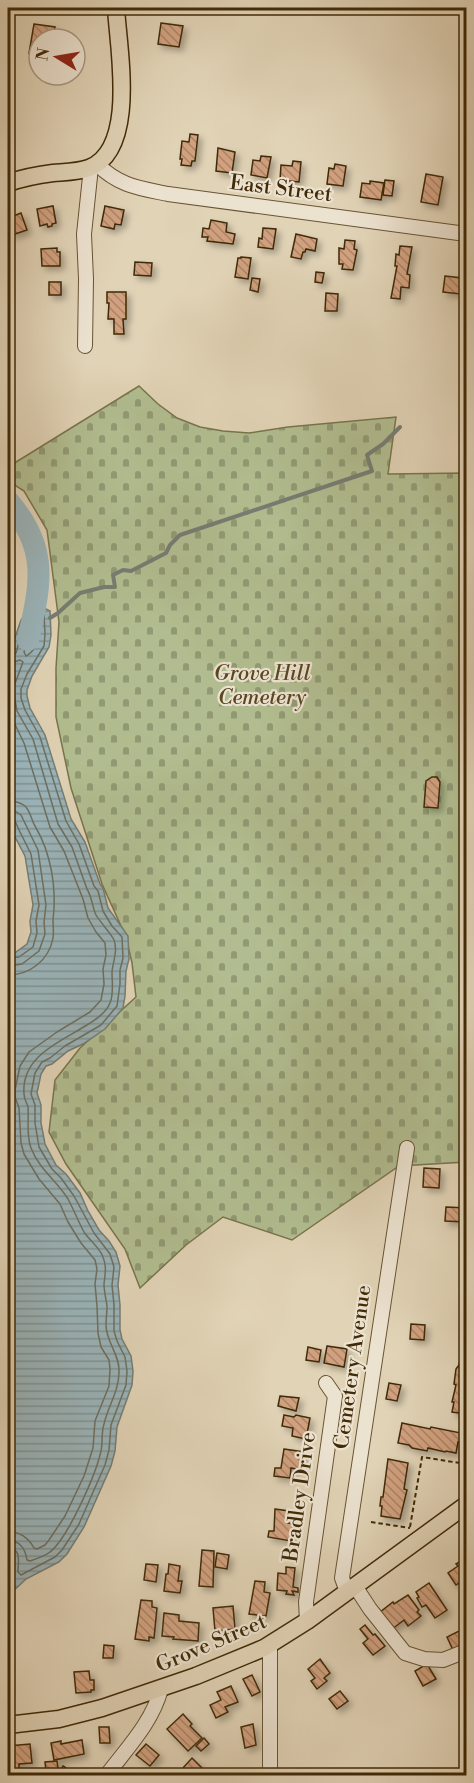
<svg xmlns="http://www.w3.org/2000/svg" width="474" height="1783" font-family="'Libre Bodoni',serif">
	<style>
		.cemetery { fill: url(#cemetery-stones); stroke: #78744c; stroke-width: 1.5 }
		.water { fill: url(#water-rules); stroke: #767d72; stroke-width: 1.5 }
		.lines { fill: none; stroke-linecap: round; stroke-linejoin: round }
		.shore { stroke: #6d6f60; stroke-width: 1.5 }
		.stream { stroke: #767d72; stroke-width: 4 }
		.river { stroke: #9ab4ba; stroke-width: 22 }
		.building { fill: url(#building-back-hatch); stroke: #402a07; stroke-width: 1.5; filter: url(#shadow) }
		.minor-casing { stroke: #685433; stroke-width: 16 }
		.major-casing { stroke: #402a07; stroke-width: 19 }
		.path { stroke: #402a07; stroke-width: 2; stroke-dasharray: 4.5 3; stroke-linecap: butt }
		.minor { stroke: #ece2d0; stroke-width: 14 }
		.major { stroke: #e1d3b6; stroke-width: 16 }
		.labels { text-anchor: middle; stroke-width: 4.5; stroke-linejoin: round; paint-order: stroke }
		.street-label { font-size: 21px; fill: #402a07; stroke: #ece2d0 }
		.park-label { font-size: 21px; font-style: italic; fill: #574722; stroke: #ece2d0 }
	</style>
	<defs>
		<pattern id="cemetery-stones" width="16" height="16" patternUnits="userSpaceOnUse" patternTransform="scale(1.5)"><rect width="16" height="16" fill="#b1bd90"/><path d="M2 7V4a2 2 0 0 1 4 0v3zM10 15v-3a2 2 0 0 1 4 0v3z" fill="#919a74"/></pattern>
		<pattern id="water-rules" width="6" height="5" patternUnits="userSpaceOnUse" patternTransform="scale(1.5)"><rect width="6" height="5" fill="#9ab4ba"/><path d="M0 2.5h6" fill="none" stroke="#7f9395"/></pattern>
		<pattern id="building-back-hatch" width="6" height="6" patternUnits="userSpaceOnUse" patternTransform="scale(1.5)"><rect width="6" height="6" fill="#d1a17f"/><path d="M-1 5l2 2M0 0l6 6M5-1l2 2" fill="none" stroke="#ab8366"/></pattern>
		<filter id="shadow"><feDropShadow dx="4" dy="4" stdDeviation="3" flood-color="#0004"/></filter>
	</defs>
	<rect width="100%" height="100%" fill="#e1d3b6"/>
	<filter id="stains"><feTurbulence type="fractalNoise" baseFrequency=".00333" numOctaves="4"/><feColorMatrix values="0 0 0 0 .2 0 0 0 0 .09 0 0 0 0 .02 0 0 0 .5 -.17"/></filter>
	<radialGradient id="worn" r=".72"><stop offset=".6" stop-color="#630" stop-opacity="0"/><stop offset="1" stop-color="#630" stop-opacity=".3"/></radialGradient>
	<!-- cemetery -->
	<g class="cemetery">
		<path d="M396,8H466V15Z"/>
		<path d="M139,386L158,404L177,418L200,427L223,431L249,433L288,427L396,417L388,474L466,473V1162L399,1166L292,1240L223,1217L186,1245L140,1288L125,1249L66,1164L49,1132L55,1080L80,1048L136,997L132,963L126,937L102,884L71,788L56,717V668L59,622L47,530L24,491L16,486L8,476V467Z"/>
	</g>
	<!-- water -->
	<path class="water" d="M35,609H46L50,611L51,635L49,647L32,676L27,690V696L30,708L45,735L71,819L85,842L100,884L103,888L108,908L128,936L129,959L126,971L125,996L123,1008L105,1029L83,1044L68,1051L52,1064L46,1066L41,1074L37,1093L41,1105V1123L45,1144L56,1165L66,1174L80,1193L88,1211L99,1230L109,1241L116,1252L120,1266L118,1285L120,1305V1330L122,1339L131,1356L133,1371L132,1385L117,1427L115,1451L111,1466L84,1527L67,1554L59,1562L26,1579L8,1596V1576L12,1573L13,1559L12,1555L8,1554V953L16,952L27,944L31,932L30,921L33,905L25,856L14,835L8,815V658L21,620L26,613Z"/>
	<g class="lines">
		<!-- shore -->
		<g class="shore">
			<path d="M33,627L36,626L38,629C38,639 36,651 26,656L24,652Z"/>
			<path d="M8,657L12,656L16,653C21,637 22,613 44,615L45,634L44,646L27,674L21,689V698L25,710L40,737L66,821L79,844L94,886L98,891L103,911L112,926L122,937L123,958L120,970V984L117,1006L101,1025L65,1046L50,1058L42,1062L35,1073L31,1094L35,1105V1123L39,1147L52,1169L61,1178L74,1196L94,1233L110,1254L114,1267L112,1285L114,1305V1331L117,1341L125,1357L127,1371L126,1385L111,1425L109,1450L105,1465L79,1524L62,1550L55,1557L21,1575L18,1572C18,1561 22,1549 8,1548"/>
			<path d="M8,664L20,660L23,662L13,689L17,711L33,739L58,824L72,847L87,889C92,897 92,906 96,915C100,922 113,936 114,940C118,951 113,961 112,972C112,982 114,994 110,1003C106,1013 95,1020 87,1025C60,1042 21,1056 24,1094C24,1099 27,1103 28,1107C29,1120 26,1135 31,1148C39,1169 57,1181 68,1199C74,1210 78,1221 84,1232C90,1241 100,1248 103,1257C107,1267 105,1274 104,1284C104,1291 106,1299 107,1306C107,1312 106,1319 106,1325C106,1342 120,1355 119,1372C119,1391 108,1406 104,1424C101,1433 103,1442 101,1451C96,1474 68,1538 50,1552C45,1556 36,1559 30,1561L27,1560C25,1548 20,1541 8,1540"/>
			<path d="M8,710L24,743L50,827L64,851L83,899L88,918L96,932L105,943L106,955L103,969L104,984L101,1000L90,1012L57,1032L29,1052L20,1066L15,1090V1097L19,1108L21,1143L24,1154L39,1179L60,1204L68,1222L81,1243L95,1260L97,1269L95,1284L97,1306L98,1333L101,1347L109,1360L110,1369L109,1386L95,1421L93,1448L84,1476L65,1516L49,1540L45,1545L37,1549L34,1548C28,1537 20,1532 8,1531"/>
			<path d="M8,801C14,801 20,802 25,806C31,812 31,820 35,826C51,853 57,888 53,920C53,926 54,932 53,938C49,960 30,975 8,975"/>
			<path d="M8,810L15,811L21,815L38,850L46,905L44,922L45,934L39,951L22,964L8,966"/>
			<path d="M8,817L12,818L15,821L20,832L31,854L39,905L36,921L37,933L33,947L19,957L8,958"/>
		</g>
		<!-- stream -->
		<path class="stream" d="M50,618L58,613L80,593L104,587H115L113,575L123,570L131,571L166,553L170,545L180,535L372,471L367,455L383,444L400,427"/>
		<!-- river -->
		<path class="river" d="M8,501C49,548 41,583 28,640"/>
	</g>
	<!-- building -->
	<g class="building">
		<path d="M161,23L183,26L179,47L158,44Z"/>
		<path d="M34,24L55,27L53,39H39V54L29,53Z"/>
		<path d="M190,134L198,135L195,161H192L191,166L181,165L182,159H180L182,141L189,142Z"/>
		<path d="M218,148L235,152L232,173L216,171Z"/>
		<path d="M261,156L271,157L267,178L251,175L253,160L260,161Z"/>
		<path d="M293,161L301,162L299,182L280,180L281,165L292,166Z"/>
		<path d="M335,164L346,166L343,186L327,184L329,168L334,169Z"/>
		<path d="M426,174L443,177L438,205L421,202Z"/>
		<path d="M385,180L394,181L392,196L383,195Z"/>
		<path d="M370,181L384,183L381,200L360,197L362,183L370,184Z"/>
		<path d="M465,182L466,183V209H461Z"/>
		<path d="M53,206L56,223L52,224V226L48,227L47,224L40,226L37,209Z"/>
		<path d="M105,206L124,210L121,225L115,224L114,229L101,226Z"/>
		<path d="M21,213L27,230L12,235L8,218Z"/>
		<path d="M211,220L227,223L226,232L235,234L233,244L207,241L208,237H202L203,228L209,229Z"/>
		<path d="M263,228L276,229L273,249L258,247L259,238L262,239Z"/>
		<path d="M296,234L317,239L315,251L306,249L305,252H303L301,259L291,257Z"/>
		<path d="M345,240L355,241L354,249L357,250L353,270L342,269L343,264H339V248L344,249Z"/>
		<path d="M400,246L412,247L407,274L410,275L409,288L401,287L400,299L391,298L397,266H395L396,254L399,255Z"/>
		<path d="M57,248V252H60V266H42L41,249Z"/>
		<path d="M241,257L251,258L248,279L235,277L238,258H241Z"/>
		<path d="M135,262L152,263L151,276L134,275Z"/>
		<path d="M316,272L324,273L322,283L315,282Z"/>
		<path d="M445,276L462,278L461,294L443,292Z"/>
		<path d="M252,278L260,279L258,292L250,290Z"/>
		<rect x="49" y="282" width="12" height="13"/>
		<path d="M107,292H126V319H123L124,334H114V319H108L109,303H107Z"/>
		<path d="M326,293L338,294L337,311H325Z"/>
		<path d="M432,777H437L440,782L438,808L424,807L426,781Z"/>
		<path d="M424,1168L440,1169L439,1188L423,1187Z"/>
		<path d="M446,1207L466,1208V1222L445,1221Z"/>
		<path d="M411,1324L425,1325L424,1340L410,1339Z"/>
		<path d="M327,1346L347,1349L344,1367L324,1363Z"/>
		<path d="M308,1347L321,1350L319,1362L306,1360Z"/>
		<path d="M461,1356H466V1414L452,1412L454,1402H452L456,1385L454,1384L456,1369L459,1365Z"/>
		<path d="M389,1383L401,1385L397,1401L386,1399Z"/>
		<path d="M280,1396L299,1398L296,1411L278,1406Z"/>
		<path d="M284,1415L294,1417L296,1415L310,1418L306,1439L292,1436L293,1428L282,1426Z"/>
		<path d="M402,1423L430,1429L431,1427L466,1434V1444L458,1442L456,1453L446,1451L445,1452L428,1448L427,1451L412,1448L409,1445L398,1443Z"/>
		<path d="M284,1449L304,1452L301,1470L291,1468L290,1478L274,1476L275,1468H281Z"/>
		<path d="M388,1459L408,1463L404,1489L407,1490L400,1519L381,1516L382,1506H380L381,1497H383Z"/>
		<path d="M275,1509L289,1511L288,1523L293,1524L291,1541L268,1537L269,1531H274Z"/>
		<path d="M202,1550L214,1551L213,1587L199,1586Z"/>
		<path d="M217,1553L229,1555L227,1569L215,1567Z"/>
		<path d="M466,1558V1578L456,1585L448,1573L458,1566L456,1564Z"/>
		<path d="M146,1564L158,1565L156,1582L144,1580Z"/>
		<path d="M169,1564L180,1566L178,1581H182L180,1593L164,1591L166,1574H168Z"/>
		<path d="M286,1567L295,1568L293,1587L298,1588V1592L292,1591L294,1595L286,1594L287,1591L277,1590L278,1573L286,1574Z"/>
		<path d="M255,1581L265,1582L264,1592L270,1593L266,1616L249,1614Z"/>
		<path d="M429,1583L447,1610L435,1618L426,1605L422,1607L417,1598L419,1597L416,1592Z"/>
		<path d="M408,1595L419,1610L417,1612L421,1616L408,1626L404,1620L391,1630L379,1613L393,1602L394,1604Z"/>
		<path d="M141,1600L152,1601V1607L157,1608L154,1638L149,1637V1641L135,1639Z"/>
		<path d="M233,1606L235,1629L215,1631L213,1608Z"/>
		<path d="M164,1613L179,1615V1621L199,1623L198,1641L173,1639L174,1637L162,1636Z"/>
		<path d="M365,1625L373,1635L375,1634L385,1646L373,1655L363,1643L368,1639L360,1629Z"/>
		<path d="M461,1630L466,1644L453,1650L447,1637Z"/>
		<path d="M104,1645L114,1646L113,1658H103Z"/>
		<path d="M320,1659L330,1673L324,1678L327,1681L317,1689L311,1681L315,1678L308,1669Z"/>
		<path d="M427,1664L436,1679L423,1686L415,1671Z"/>
		<path d="M89,1671L90,1680H94V1690H91V1692L76,1693L74,1672Z"/>
		<path d="M252,1675L260,1692L252,1696L243,1679Z"/>
		<path d="M231,1686L238,1702L225,1707L228,1712L216,1718L210,1705L221,1700L217,1692Z"/>
		<path d="M340,1691L348,1701L337,1709L329,1699Z"/>
		<path d="M183,1714L192,1724L190,1726L202,1738L188,1751L167,1729Z"/>
		<path d="M253,1724L256,1745L245,1748L241,1727Z"/>
		<path d="M99,1727H109L110,1743H100Z"/>
		<path d="M204,1738L209,1744L201,1751L196,1746Z"/>
		<path d="M82,1740L84,1754L54,1760L51,1743L61,1741V1744Z"/>
		<path d="M30,1744L32,1763L19,1764V1769L11,1770L10,1765L8,1766V1746Z"/>
		<path d="M146,1744L159,1755L150,1766L136,1755Z"/>
		<path d="M192,1758L202,1768L194,1776H189L182,1769Z"/>
		<path d="M57,1761L58,1769L46,1771L45,1762Z"/>
		<path d="M63,1766L77,1775V1776H57Z"/>
	</g>
	<g class="lines">
		<defs>
			<g id="minor">
				<path d="M97,164C119,186 139,188 168,194L466,234"/>
				<path d="M85,346L86,279L84,234L91,167"/>
				<path d="M355,1586L370,1609L405,1653L424,1659L443,1660L466,1651"/>
				<path d="M347,1592L342,1578L407,1148"/>
				<path d="M307,1621L306,1602L335,1396L326,1383"/>
				<path d="M106,1776C127,1748 152,1723 161,1689"/>
				<path d="M270,1776V1644"/>
			</g>
			<g id="major">
				<path d="M8,183C22,178 37,175 53,173C65,172 78,172 89,168C138,149 118,47 116,8"/>
				<path d="M8,1725L59,1719L102,1708L196,1676L264,1648L307,1621L466,1505"/>
			</g>
		</defs>
		<!-- minor casing -->
		<use href="#minor" class="minor-casing"/>
		<!-- major casing -->
		<use href="#major" class="major-casing"/>
		<!-- path -->
		<g class="path">
			<path d="M371,1522L410,1528"/>
			<path d="M410,1527L422,1457L466,1464"/>
		</g>
		<!-- minor -->
		<use href="#minor" class="minor"/>
		<!-- major -->
		<use href="#major" class="major"/>
	</g>
	<g class="labels">
		<!-- street labels -->
		<g class="street-label">
			<text transform="translate(281 188) rotate(7)" y="7">East Street</text>
			<text transform="translate(352 1367) rotate(-82)" y="7">Cemetery Avenue</text>
			<text transform="translate(299 1497) rotate(-82)" y="7">Bradley Drive</text>
			<text transform="translate(211 1643) rotate(-23)" y="7">Grove Street</text>
		</g>
		<!-- park labels -->
		<g class="park-label">
			<text x="262" y="680">Grove Hill<tspan x="262" dy="24">Cemetery</tspan></text>
		</g>
	</g>
	<!-- margin -->
	<rect width="474" height="1783" fill="none" stroke="#e1d3b6" stroke-width="30"/>
	<rect x="9" y="9" width="456" height="1765" fill="none" stroke="#402a07" stroke-width="3"/>
	<rect x="15" y="15" width="444" height="1753" fill="none" stroke="#402a07" stroke-width="1.5"/>
	<!-- north arrow -->
	<g transform="translate(57 57) rotate(281)"><circle r="28" fill="#ece2d0" stroke="#a79880" stroke-width="1.5"/>
	<path d="M0-4.5L10 22L0 15L-10 22Z" fill="#8f2418"/>
	<text y="-9" font-size="16" font-weight="bold" text-anchor="middle" fill="#402a07">N</text>
	</g>
	<rect width="100%" height="100%" filter="url(#stains)"/>
	<rect width="100%" height="100%" fill="url(#worn)"/>
</svg>
